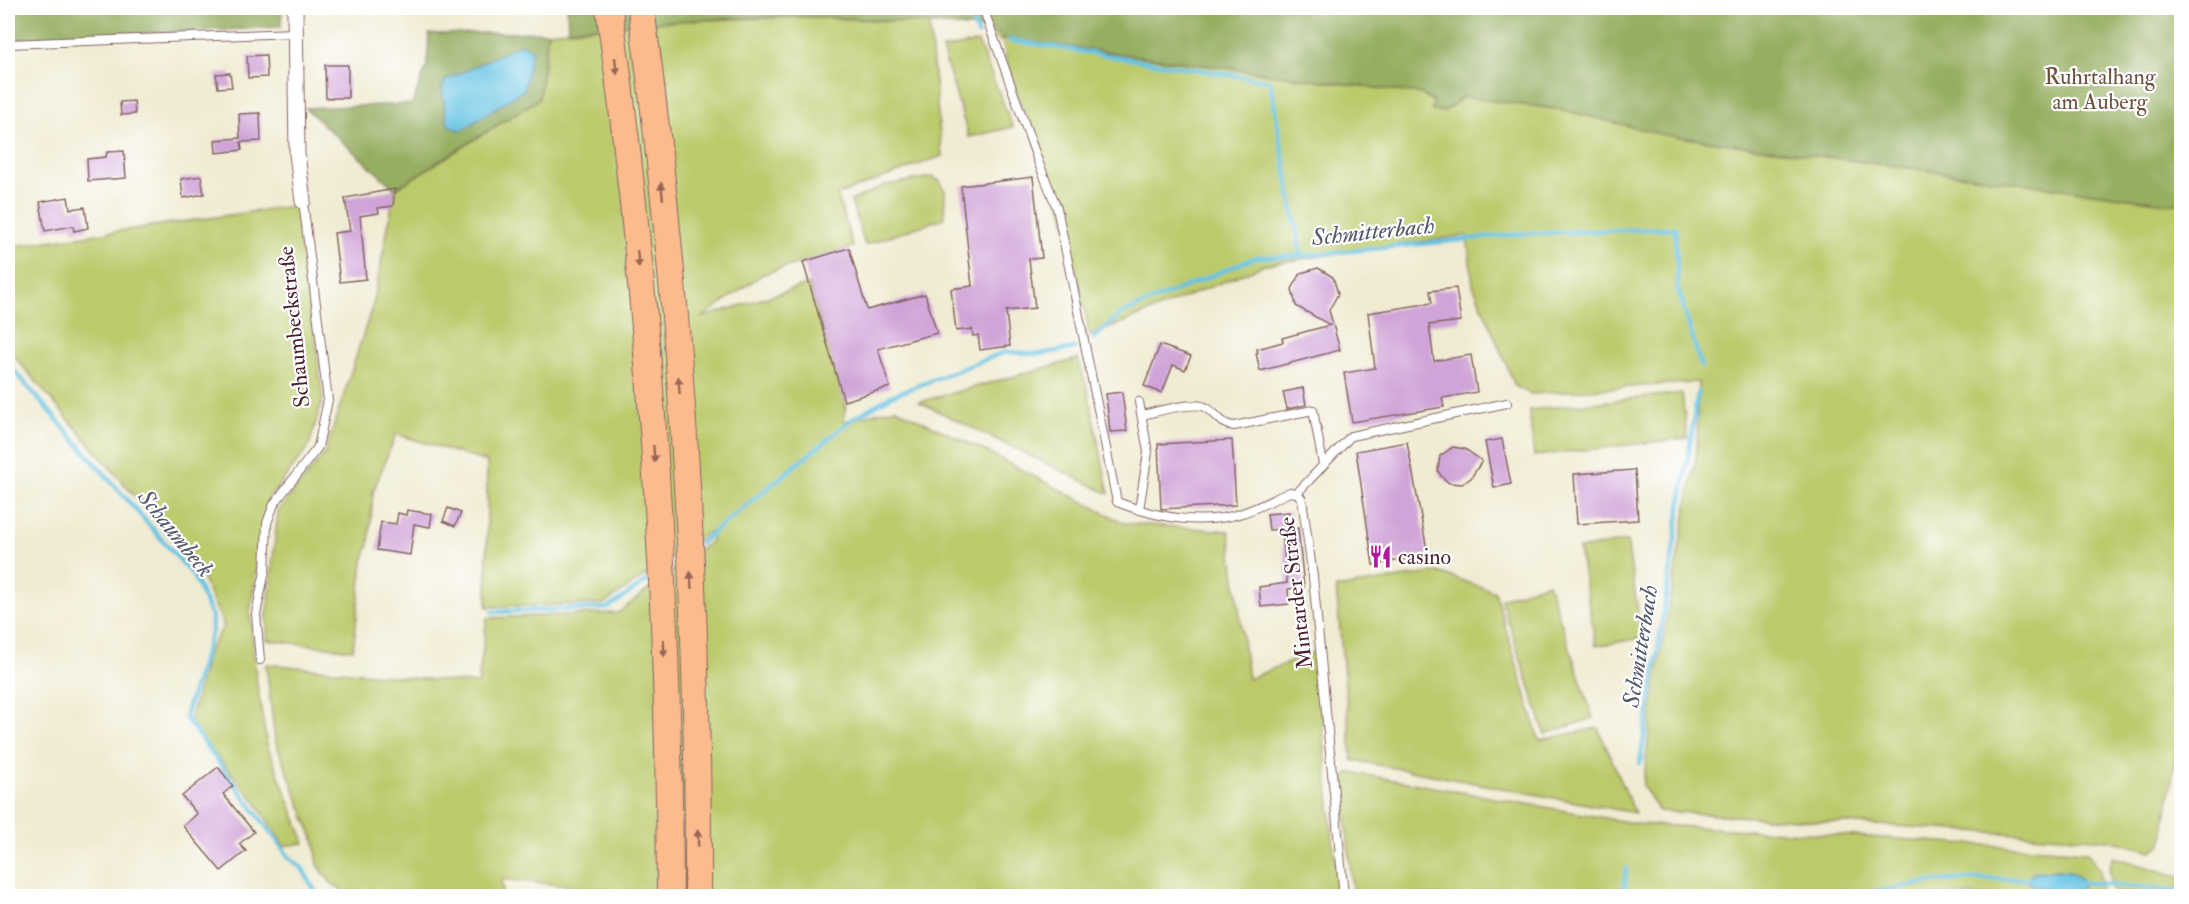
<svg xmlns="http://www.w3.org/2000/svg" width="2189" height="904" font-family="'IM FELL Double Pica',serif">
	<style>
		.green { fill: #bcca6c; stroke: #83744c; stroke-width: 1.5 }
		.forest { fill: #95ae60; stroke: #706646; stroke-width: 1.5 }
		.water { fill: #65c3e3; stroke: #587187; stroke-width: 1.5 }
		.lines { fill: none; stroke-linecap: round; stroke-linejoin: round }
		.stream { stroke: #65c3e3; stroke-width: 4.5 }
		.building { fill: #d0a4d8 }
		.lane-casing { stroke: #846665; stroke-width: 10 }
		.street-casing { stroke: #846665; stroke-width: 17 }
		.highway-casing { stroke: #846665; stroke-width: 28 }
		.lane { stroke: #fff; stroke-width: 8 }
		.street { stroke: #fff; stroke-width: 15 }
		.highway { stroke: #fbbb8c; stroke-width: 26 }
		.oneway { fill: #9a6557 }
		.labels { text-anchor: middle; stroke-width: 4.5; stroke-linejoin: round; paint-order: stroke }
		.park-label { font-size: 22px; fill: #6c523e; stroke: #fff }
		.street-label { font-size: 22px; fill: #4a1f2b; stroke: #fff }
		.poi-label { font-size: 22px; fill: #4a1f2b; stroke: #fff; text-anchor: start }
		.water-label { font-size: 24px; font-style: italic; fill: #53586b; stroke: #fff }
	</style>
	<rect width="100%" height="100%" fill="#fff"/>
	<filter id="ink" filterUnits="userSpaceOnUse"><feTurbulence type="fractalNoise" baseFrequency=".0167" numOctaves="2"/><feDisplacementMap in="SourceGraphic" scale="12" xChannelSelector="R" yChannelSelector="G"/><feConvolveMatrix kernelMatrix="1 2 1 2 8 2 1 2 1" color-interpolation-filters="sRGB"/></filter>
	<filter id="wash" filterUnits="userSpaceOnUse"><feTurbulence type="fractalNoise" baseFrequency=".008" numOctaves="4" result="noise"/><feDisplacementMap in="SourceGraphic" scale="24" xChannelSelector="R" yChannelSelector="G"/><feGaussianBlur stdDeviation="1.35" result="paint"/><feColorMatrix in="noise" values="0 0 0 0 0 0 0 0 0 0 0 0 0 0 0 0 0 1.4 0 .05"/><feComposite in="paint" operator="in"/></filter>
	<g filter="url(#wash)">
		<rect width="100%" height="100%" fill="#f0ebd2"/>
		<!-- green -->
		<g class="green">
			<path d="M568,8H2181L1408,90L1098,51L1421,94L1433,101V111H1445L1463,97L1564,110L1665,135L2181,205L2182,715L2162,844L2152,851L2110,840L1659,811L1643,786L1654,690L1697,450L1698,382L1531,394L1515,386L1473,285L1467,235L1267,264L1090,336L1063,210L1011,79L1002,40L999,41L976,25L939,21Z"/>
			<path d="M809,17L929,23L942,156L837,195L853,247L763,274L701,318L809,284L846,404L844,421L895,408L987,452L1124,523L1229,531L1248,679L1316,651L1338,896H627V892L502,879L503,896H342L343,890L331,883L318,865L315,843L275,740L266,664L478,684L487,618L618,613L711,541L710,531L604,604L487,607V462L396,434L373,492L369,544L363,561L353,650L267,640V617L278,511L325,453L374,301L395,189L539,99L548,32L666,21Z"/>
			<path d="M978,42L1013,127L969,137L942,49Z"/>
			<path d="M932,177L940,181L945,192L944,218L865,245L851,201L886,185Z"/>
			<path d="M299,205L323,399L308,448L267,501L250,613L256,678L267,745L305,843L284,846L255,801L189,724L208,652L224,626L199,571L8,349V247Z"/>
			<path d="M1078,359L1088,391L1109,494L919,402Z"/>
			<path d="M1682,393L1687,438L1534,456L1529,410Z"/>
			<path d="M1627,541L1642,638L1596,646L1579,549Z"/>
			<path d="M1438,572L1495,592L1539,740L1598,728L1635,813L1352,760L1336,588Z"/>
			<path d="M1548,583L1593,718L1545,734L1501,599Z"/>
			<path d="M1350,772L1638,824L1839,835L2087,852L2100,870L2102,896H1353L1342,779Z"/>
			<path d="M2113,857L2181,877V896H2151L2112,892L2109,869Z"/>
		</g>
		<!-- forest -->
		<g class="forest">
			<path d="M8,8H282L281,27L8,40Z"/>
			<path d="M567,8H2181V205L1665,135L1564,110L1463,97L1445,111H1432L1433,101L1421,94L1002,38L993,29C932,24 871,18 810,17C729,16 648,23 568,29Z"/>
			<path d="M548,32L539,99L395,189L305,108L412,104L427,65L429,34Z"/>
		</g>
		<!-- water -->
		<g class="water">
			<path d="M521,44L532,49L524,90L461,131L448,125L442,90L444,81Z"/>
			<path d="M2057,870L2070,871L2085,882L2080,892L2063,894L2030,885L2027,879L2033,872Z"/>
		</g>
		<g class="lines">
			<!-- stream -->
			<g class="stream">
				<path d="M966,8L978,34"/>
				<path d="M1009,40L1270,81L1301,256L1520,234L1675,228L1678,289L1701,366"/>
				<path d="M1094,338L1121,314L1256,257L1301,256"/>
				<path d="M8,364L193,575L212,617V631L185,717L289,857L302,868L318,896"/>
				<path d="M700,543L854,418L891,396L1005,352L1040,354L1075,348"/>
				<path d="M493,612L608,608L654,576"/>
				<path d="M1640,763L1698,392"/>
				<path d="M2079,882L2182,891"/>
				<path d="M1624,896L1626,869"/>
				<path d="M1853,896L1931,882L1969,879H2032"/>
			</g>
		</g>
		<g id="blocks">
			<!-- building -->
			<g class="building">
				<path d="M266,55L267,77L248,78L247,56Z"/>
				<path d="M325,65H348V98H326Z"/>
				<path d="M230,73L232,87L218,88L216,74Z"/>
				<path d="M134,101L135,114L121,115L120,102Z"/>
				<path d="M260,113L261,141L241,142L242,150L216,153L215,140L240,138L239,114Z"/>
				<path d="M124,151L126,178L88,181L87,159L106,157L107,152Z"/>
				<path d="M201,176L204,194L183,198L181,179Z"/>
				<path d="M1033,177L1042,258L1029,259L1035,308L1006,311L1010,346L980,350L978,335L973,336L972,329L956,331L951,289L972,286L961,186Z"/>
				<path d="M395,189L393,206L378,208L379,213L360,216L366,279L340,282L334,233L350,231L345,198Z"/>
				<path d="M68,197L70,209L85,207L88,228L74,231L73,226L45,231L40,202Z"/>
				<path d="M849,248L867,310L925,294L937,333L878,349L890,387L844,401L803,262Z"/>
				<path d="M1318,268L1333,277L1338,294L1329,310L1340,350L1260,371L1256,353L1258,352L1257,349L1283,342L1282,338L1330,325L1296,306L1292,289L1301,273Z"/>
				<path d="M1456,288L1461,321L1429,325L1434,361L1471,355L1477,392L1442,398L1444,407L1352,422L1344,373L1375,368L1368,313L1432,303L1430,291Z"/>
				<path d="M1160,345L1191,356L1185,370L1173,365L1162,393L1144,386Z"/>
				<path d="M1303,388L1306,405L1287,409L1283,392Z"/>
				<path d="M1122,392L1127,431L1110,432L1106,394Z"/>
				<path d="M1502,439L1511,484L1494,488L1485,442Z"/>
				<path d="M1232,440L1236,505L1161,509L1158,444Z"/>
				<path d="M1407,442L1428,555L1373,565L1356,451Z"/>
				<path d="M1453,447L1465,449L1482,461L1471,478L1462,484L1449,483L1441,476L1438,470L1440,456Z"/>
				<path d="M1635,470L1638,520L1577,524L1574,474Z"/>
				<path d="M448,508L461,513L455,526L443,521Z"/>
				<path d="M407,510L432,514L430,527L414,524L410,555L377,550L381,522L396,524L398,513L406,515Z"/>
				<path d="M1289,512L1291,528L1285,529L1298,528L1304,587L1288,589L1289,604L1261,607L1259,587L1287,583L1282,529L1269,530L1267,514Z"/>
				<path d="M218,767L233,786L223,794L254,832L239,844L246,851L221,871L183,826L197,814L182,796Z"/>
			</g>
		</g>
	</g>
	<g filter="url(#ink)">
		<use href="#blocks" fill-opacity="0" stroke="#846665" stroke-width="1.5"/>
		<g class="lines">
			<defs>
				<g id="lane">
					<path d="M983,8L1038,161L1057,208L1117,502C1156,517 1199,526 1239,514C1257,509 1273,499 1290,492L1297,493L1302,499L1313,577L1344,896"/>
					<path d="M8,44L295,33"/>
					<path d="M1142,415C1156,412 1195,400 1207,408C1217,414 1221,425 1234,426L1313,410L1323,464"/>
					<path d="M1297,493L1351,436L1507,403"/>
					<path d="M1139,510L1148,452L1139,402"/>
					<path d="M260,660L256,614L265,571L267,523L274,504L318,447L328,400L303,201"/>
				</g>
				<path id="street" d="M295,8L297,154L303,201"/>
				<g id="highway">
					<path d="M609,8C650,302 669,600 670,896"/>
					<path d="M641,8C681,301 699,600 698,896"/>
				</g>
			</defs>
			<!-- lane casing -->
			<use href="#lane" class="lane-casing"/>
			<!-- street casing -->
			<use href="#street" class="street-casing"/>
			<!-- highway casing -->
			<use href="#highway" class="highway-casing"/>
			<!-- lane -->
			<use href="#lane" class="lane"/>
			<!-- street -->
			<use href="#street" class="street"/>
			<!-- highway -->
			<use href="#highway" class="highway"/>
		</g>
		<!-- one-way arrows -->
		<defs><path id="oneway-solid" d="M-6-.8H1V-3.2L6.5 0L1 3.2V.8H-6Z" transform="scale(1.5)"/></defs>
		<g class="oneway">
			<use href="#oneway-solid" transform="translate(616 66) rotate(83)"/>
			<use href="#oneway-solid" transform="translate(662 191) rotate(-96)"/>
			<use href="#oneway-solid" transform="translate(638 259) rotate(84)"/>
			<use href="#oneway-solid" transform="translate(679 385) rotate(-94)"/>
			<use href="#oneway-solid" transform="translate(654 454) rotate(86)"/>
			<use href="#oneway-solid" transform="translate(691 580) rotate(-93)"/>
			<use href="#oneway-solid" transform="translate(664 648) rotate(88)"/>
			<use href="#oneway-solid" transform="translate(698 838) rotate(-91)"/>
		</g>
	</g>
	<!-- icons -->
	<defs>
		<symbol id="restaurant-bare" viewBox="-9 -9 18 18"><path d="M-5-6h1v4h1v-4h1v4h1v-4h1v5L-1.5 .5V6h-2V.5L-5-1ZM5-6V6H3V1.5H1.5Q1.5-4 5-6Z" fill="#b5179e" stroke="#fff" stroke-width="2.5" paint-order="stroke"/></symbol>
	</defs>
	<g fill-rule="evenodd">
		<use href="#restaurant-bare" x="1364" y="540" width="33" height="33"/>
	</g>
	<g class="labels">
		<!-- park labels -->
		<g class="park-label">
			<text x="2100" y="84">Ruhrtalhang<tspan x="2100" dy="25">am Auberg</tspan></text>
		</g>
		<!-- street labels -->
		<g class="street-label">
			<text transform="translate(293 327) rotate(-96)" y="8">Schaumbeckstraße</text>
			<text transform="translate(1295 593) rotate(-97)" y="8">Mintarder Straße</text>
		</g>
		<!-- poi labels -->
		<g class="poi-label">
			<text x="1398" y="564">casino</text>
		</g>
		<!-- water labels -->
		<g class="water-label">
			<text transform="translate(1373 231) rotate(-6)" y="8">Schmitterbach</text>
			<text transform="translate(176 533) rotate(51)" y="8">Schaumbeck</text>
			<text transform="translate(1640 646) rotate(-81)" y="8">Schmitterbach</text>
		</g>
	</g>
	<!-- margin -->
	<rect width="2189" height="904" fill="none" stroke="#fff" stroke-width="30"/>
</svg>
